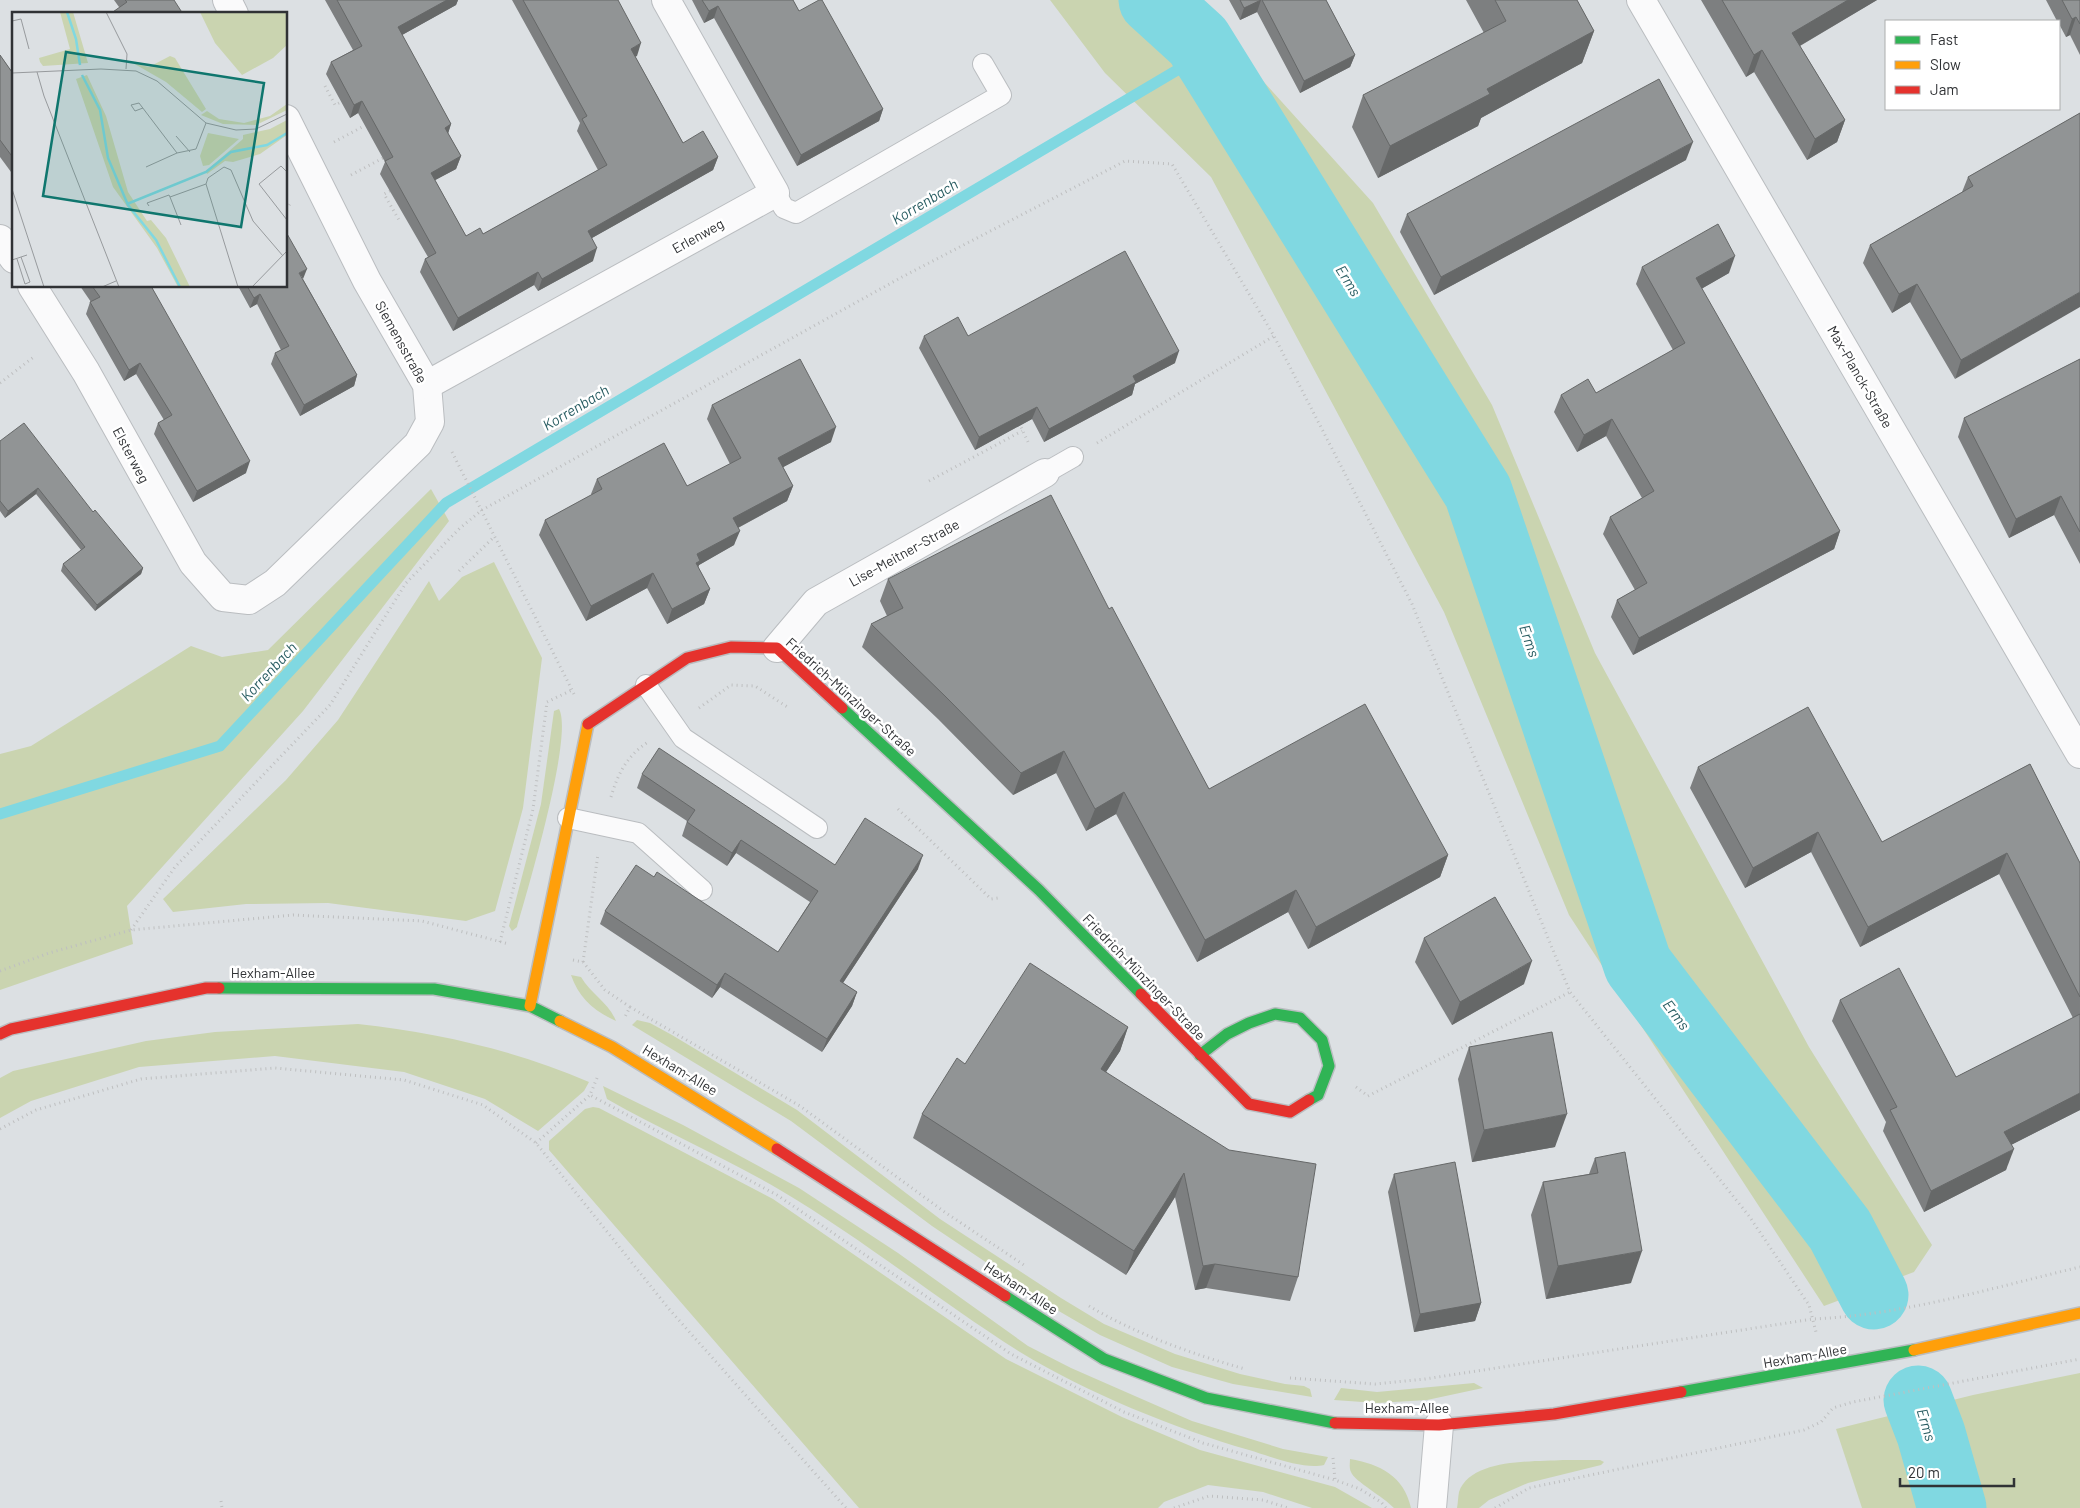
<svg xmlns="http://www.w3.org/2000/svg" width="2080" height="1508" font-family="Barlow,sans-serif">
	<style>
		.green { fill: #cad4b0 }
		.lines { fill: none; stroke-linecap: round; stroke-linejoin: round }
		.stream { stroke: #80d8e1; stroke-width: 11 }
		.river { stroke: #80d8e1; stroke-width: 69 }
		.lane-casing { stroke: #babdc0; stroke-width: 22 }
		.street-casing { stroke: #babdc0; stroke-width: 30 }
		.fast-casing { stroke: #babdc0; stroke-width: 14 }
		.slow-casing { stroke: #babdc0; stroke-width: 14 }
		.jam-casing { stroke: #babdc0; stroke-width: 14 }
		.path { stroke: #bebfc0; stroke-width: 3; stroke-dasharray: 1 4; stroke-linecap: butt }
		.lane { stroke: #fafafb; stroke-width: 20 }
		.street { stroke: #fafafb; stroke-width: 28 }
		.fast { stroke: #30b455; stroke-width: 11 }
		.slow { stroke: #ff9f0a; stroke-width: 11 }
		.jam { stroke: #e5322d; stroke-width: 11 }
		.wall { fill: #7d7f80 }
		.shaded-wall { fill: #666868 }
		.building { fill: #919495; stroke: #666868 }
		.labels { text-anchor: middle; stroke-width: 5; stroke-linejoin: round; paint-order: stroke }
		.street-label { font-size: 14px; fill: #303235; stroke: #fff }
		.water-label { font-size: 15px; font-style: italic; fill: #2a5e63; stroke: #fff }
		.inset-river { fill: none; stroke: #80d8e1; stroke-width: 2.5 }
		.inset-road { fill: none; stroke: #979a9d; stroke-width: 1 }
		.view { fill: #0f766e; fill-opacity: 0.15; stroke: #0f766e; stroke-width: 2.5 }
		.inset-edge { fill: none; stroke: #303235; stroke-width: 2.5 }
	</style>
	<rect width="100%" height="100%" fill="#dce0e3"/>
	<!-- green -->
	<g class="green">
		<path d="M1050,0H1190L1373,203L1492,405L1595,653L1809,1047L1932,1245L1914,1272L1824,1306L1569,915L1444,612L1211,177L1105,73Z"/>
		<path d="M431,489L449,521L303,711L127,906L133,944L0,990V754L31,746L191,646L222,657L268,650Z"/>
		<path d="M494,562L542,658L523,808L495,911L466,921L328,903L246,904L173,912L163,899L286,780L338,720L429,581L439,601L462,577Z"/>
		<path d="M559,709C574,735 527,892 517,927L512,931L509,926L541,804L554,711Z"/>
		<path d="M571,975L581,977C591,994 609,1003 616,1021C594,1011 579,998 571,975Z"/>
		<path d="M637,1020L650,1023L672,1035L797,1110L940,1219L1061,1298L1104,1324L1175,1354L1240,1374L1285,1384L1304,1386L1310,1389L1312,1397L1233,1384L1172,1367L1100,1335L1057,1310L932,1226L791,1121L632,1025Z"/>
		<path d="M358,1024C438,1033 515,1050 589,1082L584,1091L538,1131L485,1099L404,1072L275,1056L139,1067L31,1101L0,1118V1078L13,1071L146,1041L215,1032Z"/>
		<path d="M603,1086L683,1125L799,1188L898,1253L1028,1346L1071,1368L1192,1421L1283,1449L1328,1457L1324,1465C1304,1470 1269,1456 1249,1450C1176,1429 1085,1392 1020,1352C939,1301 863,1239 780,1190C724,1157 663,1131 607,1099Z"/>
		<path d="M593,1107L599,1108L773,1199L1006,1359L1122,1417L1200,1450L1335,1487L1372,1508H1312L1263,1492L1208,1485L1164,1502L1158,1508H859L549,1150V1141L585,1109Z"/>
		<path d="M2080,1373V1508H1862L1836,1429L1973,1395Z"/>
		<path d="M1474,1383L1483,1388L1427,1400L1377,1403L1334,1400L1341,1388L1377,1392Z"/>
		<path d="M1350,1459C1380,1464 1404,1476 1411,1508H1394C1384,1497 1354,1481 1351,1472C1349,1468 1350,1463 1350,1459Z"/>
		<path d="M1563,1460H1600L1604,1462L1601,1465L1528,1483L1489,1500L1479,1508H1457C1458,1503 1458,1497 1459,1492C1471,1458 1534,1462 1563,1460Z"/>
	</g>
	<g class="lines">
		<!-- stream -->
		<path class="stream" d="M0,814L220,746L446,503L1206,53"/>
		<!-- river -->
		<g class="river">
			<path d="M1153,0L1198,41L1478,492L1638,965L1840,1230L1874,1295"/>
			<path d="M1918,1400L1931,1434L1952,1508"/>
		</g>
		<defs>
			<g id="lane">
				<path d="M775,193L784,208L796,213L1001,95L983,64"/>
				<path d="M1045,473L1073,457"/>
				<path d="M646,685L683,738L817,828"/>
				<path d="M568,818L638,833L702,890"/>
			</g>
			<g id="street">
				<path d="M227,0L234,14"/>
				<path d="M1641,0L2080,754"/>
				<path d="M0,239L14,259"/>
				<path d="M32,286L86,372L193,563L223,597L249,600L275,583L418,444L430,422L427,385L367,281L286,119"/>
				<path d="M427,385L775,193L666,0"/>
				<path d="M777,648L816,602L1045,473"/>
				<path d="M1432,1508L1439,1425"/>
			</g>
			<g id="fast">
				<path d="M842,708L1039,890L1141,994"/>
				<path d="M219,988L434,989L530,1006L560,1021"/>
				<path d="M1200,1055L1227,1034L1249,1023L1275,1014L1300,1018L1322,1040L1329,1066L1318,1095L1309,1100"/>
				<path d="M1005,1296L1104,1359L1206,1398L1335,1423"/>
				<path d="M1681,1392L1914,1350"/>
			</g>
			<g id="slow">
				<path d="M530,1006L588,724"/>
				<path d="M560,1021L612,1047L777,1149"/>
				<path d="M1914,1350L2080,1313"/>
			</g>
			<g id="jam">
				<path d="M588,724L687,658L731,647L777,648L842,708"/>
				<path d="M1141,994L1249,1104L1290,1112L1309,1100"/>
				<path d="M0,1034L11,1029L206,988H219"/>
				<path d="M777,1149L1005,1296"/>
				<path d="M1335,1423L1439,1425L1554,1414L1681,1392"/>
			</g>
		</defs>
		<!-- lane casing -->
		<use href="#lane" class="lane-casing"/>
		<!-- street casing -->
		<use href="#street" class="street-casing"/>
		<!-- fast casing -->
		<use href="#fast" class="fast-casing"/>
		<!-- slow casing -->
		<use href="#slow" class="slow-casing"/>
		<!-- jam casing -->
		<use href="#jam" class="jam-casing"/>
		<!-- path -->
		<g class="path">
			<path d="M325,86L335,105L341,102"/>
			<path d="M334,142L364,126"/>
			<path d="M351,175L383,158"/>
			<path d="M390,191L384,194L399,220"/>
			<path d="M286,209L291,203"/>
			<path d="M0,383L35,356"/>
			<path d="M1019,423L1029,444"/>
			<path d="M1097,443L1274,336"/>
			<path d="M452,452L574,694"/>
			<path d="M929,481L1022,431"/>
			<path d="M459,571L495,536"/>
			<path d="M699,708L731,685L755,686L789,708"/>
			<path d="M611,797C618,773 627,756 648,742"/>
			<path d="M898,809L991,899L998,898"/>
			<path d="M131,930L175,867L330,705L406,583L460,528L482,510L902,277L1125,161L1172,164L1274,336L1412,604L1570,992L1749,1216L1809,1305L1816,1332"/>
			<path d="M500,942L533,809L547,702L572,690"/>
			<path d="M573,960L583,962L605,990L630,1007L625,1017"/>
			<path d="M583,962L598,854"/>
			<path d="M0,971L49,953L131,930L293,915L422,921L509,944"/>
			<path d="M630,1007L800,1106L946,1213L1024,1265"/>
			<path d="M597,1078L590,1095L777,1195L1011,1354L1124,1412L1203,1443L1335,1480L1360,1489L1381,1502L1386,1508"/>
			<path d="M1356,1087L1368,1096L1570,992"/>
			<path d="M0,1129L36,1110L141,1079L275,1068L404,1080L483,1105L536,1143L669,1309L846,1508"/>
			<path d="M536,1143L590,1095"/>
			<path d="M1089,1306C1136,1334 1192,1354 1245,1369"/>
			<path d="M1290,1378L1375,1384L1425,1379L1813,1319C1903,1315 1992,1288 2080,1267"/>
			<path d="M1333,1458L1335,1480"/>
			<path d="M221,1501L222,1508"/>
			<path d="M1174,1508L1209,1496L1263,1500L1288,1508"/>
			<path d="M1495,1508L1529,1488L1804,1430L1821,1422L1833,1408L1853,1402L2080,1359"/>
		</g>
		<!-- lane -->
		<use href="#lane" class="lane"/>
		<!-- street -->
		<use href="#street" class="street"/>
		<!-- fast -->
		<use href="#fast" class="fast"/>
		<!-- slow -->
		<use href="#slow" class="slow"/>
		<!-- jam -->
		<use href="#jam" class="jam"/>
	</g>
	<!-- wall -->
	<g class="wall">
		<path d="M114,0H174L119,7Z"/>
		<path d="M325,0H458L456,5L402,35L451,124L448,133L461,156L456,169L435,180L466,236L483,234L598,170L577,131L580,123L512,0H618L637,56H635L683,143L718,157L713,170L592,238L593,261L538,291L534,285L453,331L420,272L425,259L428,257L380,174L385,162L358,113L350,118L326,74L331,62L353,50Z"/>
		<path d="M692,0H793L799,11L883,109L879,121L797,166L714,18L704,23Z"/>
		<path d="M1229,0H1326L1355,55L1350,67L1300,93L1257,12L1240,20Z"/>
		<path d="M1466,0H1577L1594,31L1582,63L1481,118L1478,126L1378,178L1352,127L1363,95L1484,33Z"/>
		<path d="M1701,0H1877L1800,46L1845,120L1837,142L1807,160L1754,72L1746,77Z"/>
		<path d="M2046,0H2080V55L2070,35L2066,37L2059,24V21H2057Z"/>
		<path d="M0,55L14,75V176L0,157Z"/>
		<path d="M2080,113L1955,379L1910,302L1892,313L1863,263L1870,245L1962,192L1968,177Z"/>
		<path d="M1686,160L1434,295L1400,232L1407,214Z"/>
		<path d="M1642,267L1729,273L1701,289L1840,531L1834,549L1633,655L1611,617L1617,600L1635,590L1603,534L1610,517L1642,498L1606,436L1577,452L1554,412L1561,395L1596,393L1673,350L1636,284Z"/>
		<path d="M303,279L357,375L354,386L300,416L271,364L275,353L281,350L257,304L250,308L238,286H286Z"/>
		<path d="M80,286H151L246,473L193,502L154,434L158,423L164,420L136,374L124,381L86,314L90,302H91Z"/>
		<path d="M924,336H968L1175,363L1135,384L1132,395L1044,442L1032,419L975,450L919,348Z"/>
		<path d="M2080,359V564L2054,515L2009,538L1958,437L1964,418Z"/>
		<path d="M712,405L831,442L783,467L793,486L787,501L738,528L734,545L699,565L698,567L710,589L704,604L667,624L647,588L586,621L539,535L545,520L592,495L591,494L597,479L687,486L730,464L707,419Z"/>
		<path d="M0,441L93,512L143,568L141,574L95,611L61,571L63,564L81,550L36,494L5,518L0,511Z"/>
		<path d="M888,579L1109,609L1209,789L1448,855L1440,877L1308,949L1288,912L1197,962L1116,814L1086,831L1056,773L1013,795L938,719L862,647L871,624L887,616L880,601Z"/>
		<path d="M2030,764L2080,863V1110L2011,1145L2006,1170L1924,1212L1883,1131L1886,1122L1832,1021L1840,1000L1956,1077L2073,1018L1999,874L1860,947L1811,852L1745,888L1690,788L1698,767L1882,842Z"/>
		<path d="M642,774L835,865L918,869L843,983L857,992L852,1006L822,1052L720,987L712,998L600,924L605,911L654,877L778,952L810,902L736,853L727,866L682,836L687,821L637,788Z"/>
		<path d="M1424,938L1524,984L1452,1025L1415,962Z"/>
		<path d="M1128,1027L1120,1051L1106,1072L1298,1277L1290,1301L1206,1288L1195,1290L1175,1197L1126,1275L913,1138L922,1114L965,1064Z"/>
		<path d="M1469,1047L1555,1147L1472,1162L1458,1079Z"/>
		<path d="M1595,1158L1631,1283L1546,1299L1531,1215L1543,1182L1589,1174Z"/>
		<path d="M1394,1174L1481,1303L1475,1321L1414,1332L1388,1192Z"/>
	</g>
	<!-- shaded-wall -->
	<g class="shaded-wall">
		<path d="M447,0H458L456,5L393,40L398,27Z"/>
		<path d="M1261,0L1257,12L1240,20L1244,8Z"/>
		<path d="M1848,0H1877L1784,55L1792,33Z"/>
		<path d="M718,6L714,18L704,23L709,11Z"/>
		<path d="M2076,17L2070,35L2066,37L2072,19Z"/>
		<path d="M1594,31L1582,63L1481,118L1478,126L1378,178L1390,146L1487,89Z"/>
		<path d="M641,43L637,56L626,61L631,49Z"/>
		<path d="M1762,50L1754,72L1746,77L1754,55Z"/>
		<path d="M1355,55L1350,67L1300,93L1304,81Z"/>
		<path d="M362,101L358,113L350,118L354,105Z"/>
		<path d="M883,109L879,121L797,166L801,155Z"/>
		<path d="M1845,120L1837,142L1807,160L1815,139Z"/>
		<path d="M451,124L447,137L445,128Z"/>
		<path d="M1693,142L1686,160L1434,295L1441,277Z"/>
		<path d="M461,156L456,169L426,185L431,173Z"/>
		<path d="M718,157L713,170L583,243L588,231Z"/>
		<path d="M597,248L593,261L538,291L542,279Z"/>
		<path d="M1735,256L1729,273L1689,296L1696,278Z"/>
		<path d="M307,269L303,279L299,273Z"/>
		<path d="M538,272L534,285L453,331L458,318Z"/>
		<path d="M1917,284L1910,302L1892,313L1899,294Z"/>
		<path d="M2080,292V307L1955,379L1961,360Z"/>
		<path d="M260,294L257,304L250,308L254,298Z"/>
		<path d="M1179,351L1175,363L1135,384L1132,395L1044,442L1049,429L1133,376Z"/>
		<path d="M140,363L136,374L124,381L129,370Z"/>
		<path d="M357,375L354,386L300,416L304,405Z"/>
		<path d="M1037,407L1032,419L975,450L979,437Z"/>
		<path d="M1612,419L1606,436L1577,452L1584,435Z"/>
		<path d="M836,427L831,442L772,473L778,458Z"/>
		<path d="M250,461L246,473L193,502L197,491Z"/>
		<path d="M793,486L787,501L728,533L733,518Z"/>
		<path d="M38,488L36,494L5,518L8,511Z"/>
		<path d="M2061,496L2054,515L2009,538L2016,519Z"/>
		<path d="M740,531L734,545L699,565L695,575L697,554Z"/>
		<path d="M1840,531L1834,549L1633,655L1639,638Z"/>
		<path d="M143,568L141,574L95,611L97,605Z"/>
		<path d="M653,573L647,588L586,621L591,606Z"/>
		<path d="M710,589L704,604L667,624L672,609Z"/>
		<path d="M1064,751L1056,773L1013,795L1021,773Z"/>
		<path d="M1124,792L1116,814L1086,831L1095,809Z"/>
		<path d="M1818,832L1811,852L1745,888L1753,868Z"/>
		<path d="M741,840L736,853L727,866L732,853Z"/>
		<path d="M2007,853L1999,874L1860,947L1868,927Z"/>
		<path d="M923,855L918,869L835,995L840,981Z"/>
		<path d="M1448,855L1440,877L1308,949L1316,927Z"/>
		<path d="M1296,890L1288,912L1197,962L1205,940Z"/>
		<path d="M1532,961L1524,984L1452,1025L1460,1002Z"/>
		<path d="M725,973L720,987L712,998L717,985Z"/>
		<path d="M857,992L852,1006L822,1052L827,1039Z"/>
		<path d="M1128,1027L1120,1051L1092,1093L1101,1069Z"/>
		<path d="M2080,1093V1110L1997,1152L2004,1132Z"/>
		<path d="M1567,1114L1555,1147L1472,1162L1484,1130Z"/>
		<path d="M2014,1149L2006,1170L1924,1212L1931,1191Z"/>
		<path d="M1184,1173L1175,1197L1126,1275L1134,1251Z"/>
		<path d="M1642,1251L1631,1283L1546,1299L1558,1266Z"/>
		<path d="M1215,1264L1206,1288L1195,1290L1203,1266Z"/>
		<path d="M1481,1303L1475,1321L1414,1332L1420,1314Z"/>
	</g>
	<!-- building -->
	<g class="building">
		<path d="M125,0H174L183,14H110L127,2Z"/>
		<path d="M337,0H447L398,27L451,124L445,128L461,156L431,173L466,236L480,228L483,234L607,165L582,119L587,116L523,0H618L641,43L631,49L683,143L703,131L718,157L588,231L597,248L542,279L538,272L458,318L425,259L436,253L385,161L393,157L362,101L354,105L331,62L362,46Z"/>
		<path d="M702,0H793L799,11L819,0H822L883,109L801,155L718,6L709,11Z"/>
		<path d="M1240,0H1261L1244,8Z"/>
		<path d="M1262,0H1326L1355,55L1304,81Z"/>
		<path d="M1495,0H1577L1594,31L1487,89L1490,94L1390,146L1363,95L1506,21Z"/>
		<path d="M1722,0H1848L1792,33L1845,120L1815,139L1762,50L1754,55Z"/>
		<path d="M2062,0H2080V24L2076,17L2072,19Z"/>
		<path d="M0,55L14,75V159L0,140Z"/>
		<path d="M1659,79L1693,142L1441,277L1407,214Z"/>
		<path d="M2080,113V292L1961,360L1917,284L1899,294L1870,245L1973,186L1968,177Z"/>
		<path d="M1718,224L1735,256L1696,278L1840,531L1639,638L1617,600L1647,583L1610,517L1654,491L1612,419L1584,435L1561,395L1588,379L1596,393L1685,343L1642,267Z"/>
		<path d="M286,232L307,269L299,273L357,375L304,405L275,353L289,346L260,294L254,298L247,286H286Z"/>
		<path d="M1125,251L1179,351L1133,376L1136,382L1049,429L1037,407L979,437L924,336L958,317L968,336Z"/>
		<path d="M92,286H151L250,461L197,491L158,423L172,415L140,363L129,370L90,302L100,297Z"/>
		<path d="M800,359L836,427L778,458L793,486L733,518L740,531L697,554L700,561L696,563L710,589L672,609L653,573L591,606L545,520L602,489L597,479L664,443L687,486L741,458L712,405Z"/>
		<path d="M2080,359V532L2061,496L2016,519L1964,418Z"/>
		<path d="M24,423L93,512L95,510L143,568L97,605L63,564L85,547L38,488L8,511L0,501V441Z"/>
		<path d="M1051,495L1109,609L1112,607L1209,789L1365,704L1448,855L1316,927L1296,890L1205,940L1124,792L1095,809L1064,751L1021,773L946,697L871,624L903,608L888,579Z"/>
		<path d="M1808,707L1882,842L2030,764L2080,863V997L2007,853L1868,927L1818,832L1753,868L1698,767Z"/>
		<path d="M659,748L835,865L865,818L923,855L840,981L857,992L827,1039L725,973L717,985L605,911L636,865L654,877L657,872L778,952L818,891L741,840L732,853L687,822L695,810L642,774Z"/>
		<path d="M1495,897L1532,961L1460,1002L1424,938Z"/>
		<path d="M1030,963L1128,1027L1101,1069L1229,1150L1316,1164L1298,1277L1215,1264L1203,1266L1184,1173L1134,1251L922,1114L957,1058L965,1064Z"/>
		<path d="M1899,968L1956,1077L2080,1014V1093L2004,1132L2014,1149L1931,1191L1890,1110L1897,1107L1840,1000Z"/>
		<path d="M1552,1032L1567,1114L1484,1130L1469,1047Z"/>
		<path d="M1625,1152L1642,1251L1558,1266L1543,1182L1598,1173L1595,1158Z"/>
		<path d="M1455,1162L1481,1303L1420,1314L1394,1174Z"/>
	</g>
	<g class="labels">
		<!-- street labels -->
		<g class="street-label">
			<text transform="translate(698 236) rotate(-29)" y="5">Erlenweg</text>
			<text transform="translate(401 342) rotate(61)" y="5">Siemensstraße</text>
			<text transform="translate(1860 377) rotate(60)" y="5">Max-Planck-Straße</text>
			<text transform="translate(131 455) rotate(62)" y="5">Elsterweg</text>
			<text transform="translate(904 553) rotate(-29)" y="5">Lise-Meitner-Straße</text>
			<text transform="translate(851 697) rotate(42)" y="5">Friedrich-Münzinger-Straße</text>
			<text x="273" y="978">Hexham-Allee</text>
			<text transform="translate(1144 977) rotate(46)" y="5">Friedrich-Münzinger-Straße</text>
			<text transform="translate(680 1070) rotate(31)" y="5">Hexham-Allee</text>
			<text transform="translate(1021 1288) rotate(33)" y="5">Hexham-Allee</text>
			<text transform="translate(1805 1356) rotate(-10)" y="5">Hexham-Allee</text>
			<text x="1407" y="1413">Hexham-Allee</text>
		</g>
		<!-- water labels -->
		<g class="water-label">
			<text transform="translate(925 202) rotate(-31)" y="5">Korrenbach</text>
			<text transform="translate(1348 281) rotate(58)" y="5">Erms</text>
			<text transform="translate(576 408) rotate(-31)" y="5">Korrenbach</text>
			<text transform="translate(1529 641) rotate(71)" y="5">Erms</text>
			<text transform="translate(269 672) rotate(-47)" y="5">Korrenbach</text>
			<text transform="translate(1676 1015) rotate(53)" y="5">Erms</text>
			<text transform="translate(1926 1425) rotate(73)" y="5">Erms</text>
		</g>
	</g>
	<!-- overview -->
	<g transform="translate(12 12)">
		<rect width="275" height="275" fill="#dce0e3"/>
		<path d="M48,0H61L76,51L31,54L28,50L27,46L58,37ZM188,0H275V33L261,46L230,63L203,31ZM158,44L163,46L194,97L190,100L154,70L121,51L137,55ZM75,63L94,104L116,180L135,209L139,208L154,226L178,275H166L145,236L101,175L64,67ZM275,92V98L244,113L211,112L189,103L195,99L207,107L232,111L258,104ZM275,108V123L248,142L221,150L213,149L195,162L194,159L231,127V123L258,117ZM196,121L227,127L197,153L191,154L188,144Z" fill="#cad4b0"/>
		<path class="inset-river" d="M55,0L64,27L68,53M70,63L88,98L96,146L116,193L144,228L168,275M115,192L194,160L219,140L255,133L275,121"/>
		<path class="inset-road" d="M94,0L115,42L114,57M0,9L9,7L17,37M25,60L32,84L107,275M0,61L89,57L124,59L145,69L194,111L224,118L244,117L275,102M131,96L123,99L119,93L127,91L165,141L184,137L194,111M164,124L178,140M134,155L165,141M275,160L269,154L247,172L275,208M0,177L32,275M137,194L135,191L157,183L158,185M169,213L158,185L194,172M5,247L13,272L18,270L9,245M0,248L15,243M90,275L104,269M226,275L194,172L196,166L212,155L219,158L241,209L271,244M240,275L275,239"/>
		<path class="view" d="M54,40L252,71L229,215L31,184Z"/>
		<rect width="275" height="275" class="inset-edge"/>
	</g>
	<!-- legend -->
	<rect x="1885" y="20" width="175" height="90" fill="#ffffff" stroke="#acadae"/>
	<rect x="1895" y="36" width="25" height="8" fill="#30b455" stroke="#acadae"/>
	<text x="1930" y="45" font-size="15" fill="#303235">Fast</text>
	<rect x="1895" y="61" width="25" height="8" fill="#ff9f0a" stroke="#acadae"/>
	<text x="1930" y="70" font-size="15" fill="#303235">Slow</text>
	<rect x="1895" y="86" width="25" height="8" fill="#e5322d" stroke="#acadae"/>
	<text x="1930" y="95" font-size="15" fill="#303235">Jam</text>
	<!-- scale -->
	<path d="M1900 1478v8h114v-8" fill="none" stroke="#303235" stroke-width="2.5"/>
	<text x="1908" y="1478" font-size="15" fill="#303235" stroke="#ffffff" stroke-width="4" paint-order="stroke">20 m</text>
</svg>
